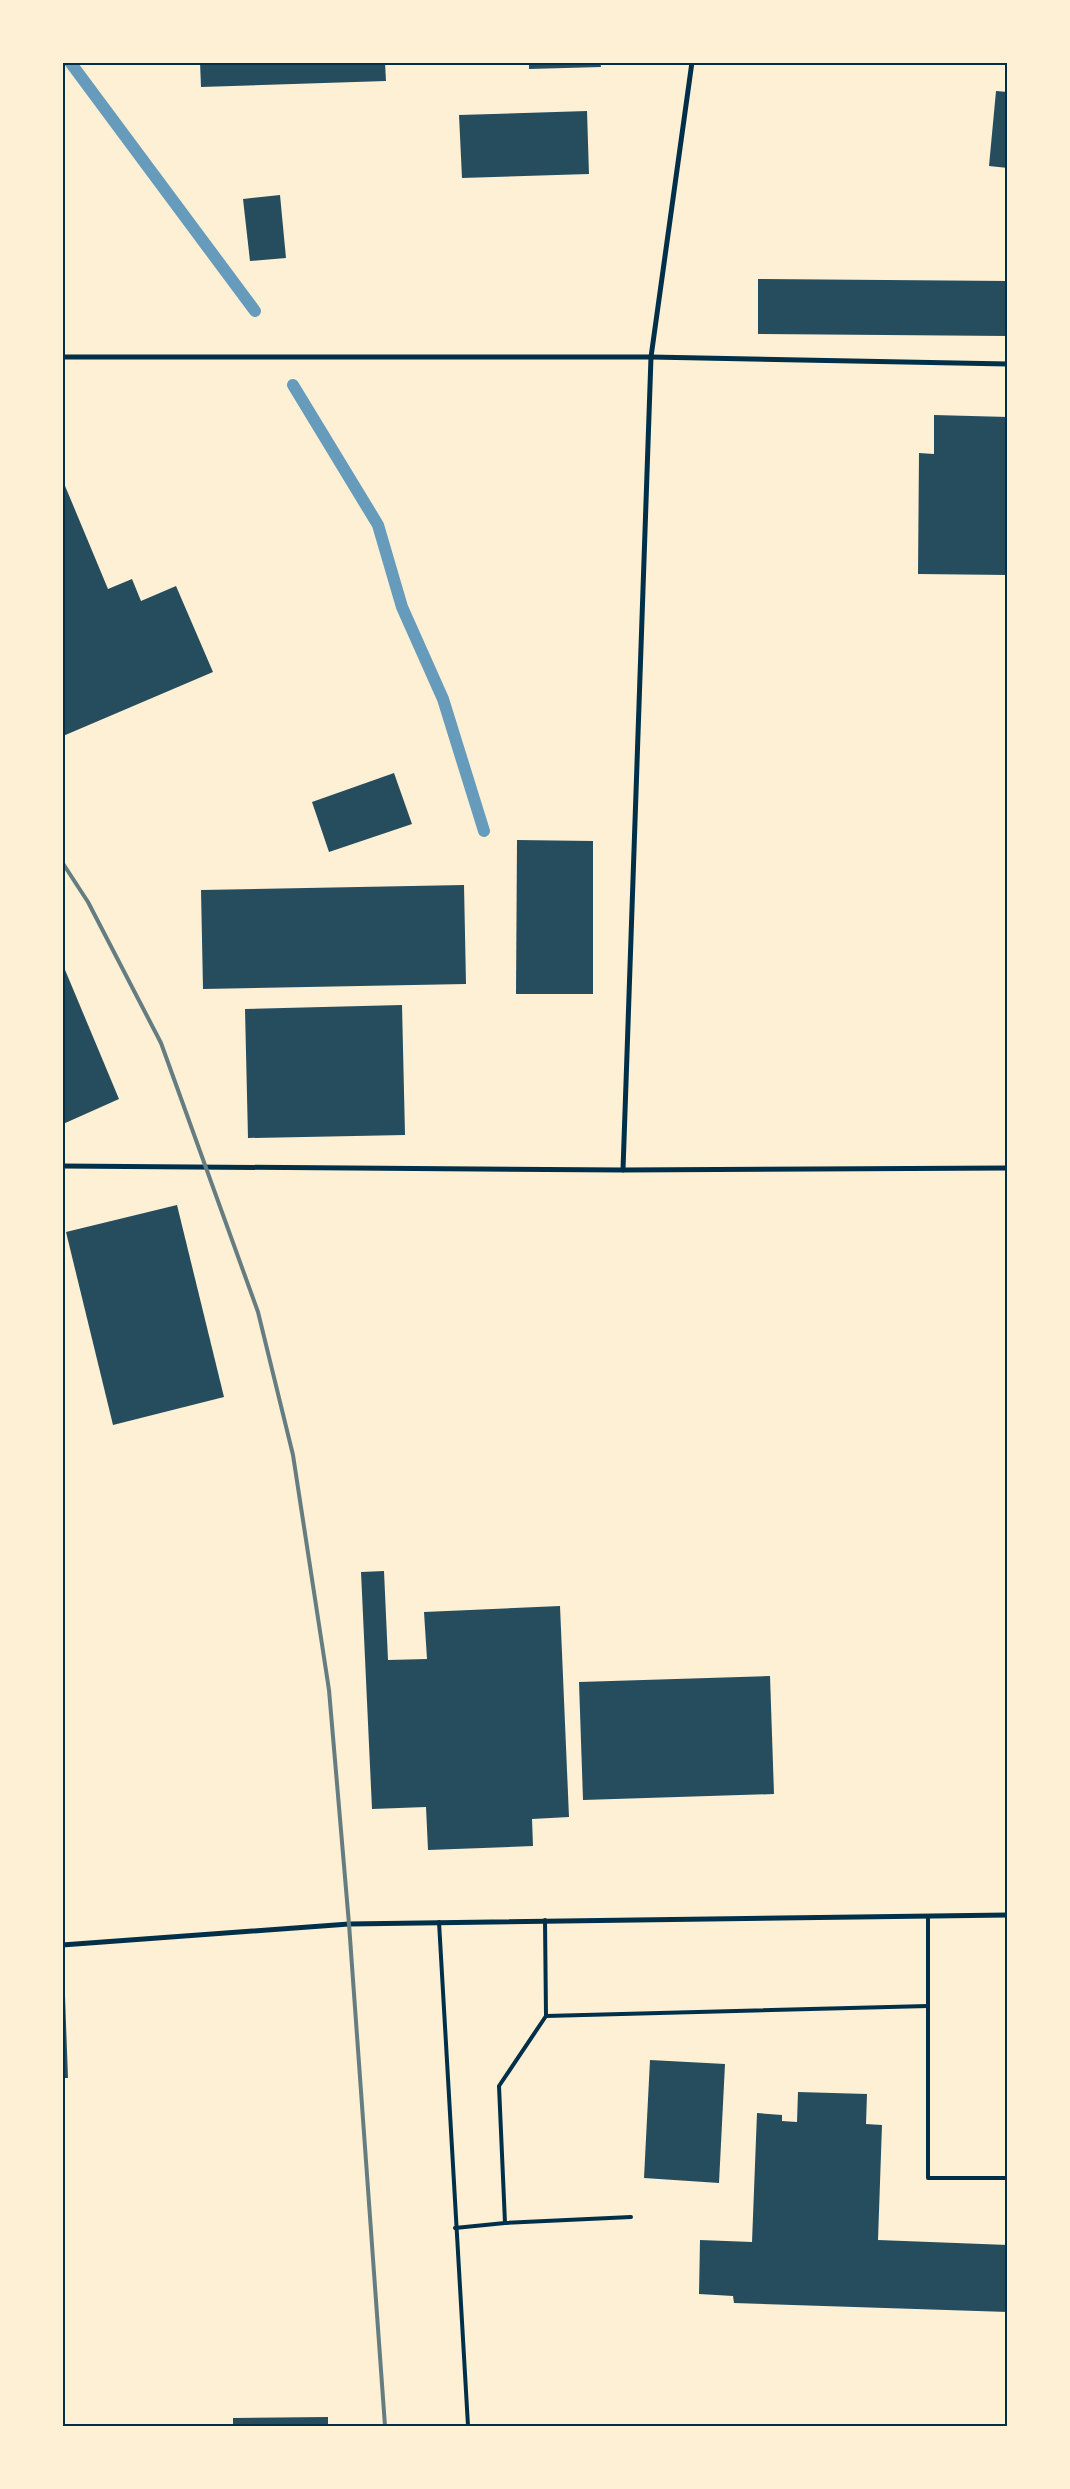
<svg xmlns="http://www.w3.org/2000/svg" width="1070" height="2489" font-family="Karla,sans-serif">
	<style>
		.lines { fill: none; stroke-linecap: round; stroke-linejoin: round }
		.stream { stroke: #669bbc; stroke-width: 12 }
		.building { fill: #264d5e }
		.service { stroke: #003049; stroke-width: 4 }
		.minor { stroke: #003049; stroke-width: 5 }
		.rail { stroke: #657d81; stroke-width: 4 }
		.neatline { fill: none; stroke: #003049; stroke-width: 2 }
	</style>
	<rect width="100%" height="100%" fill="#fdf0d5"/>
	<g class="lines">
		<!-- stream -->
		<g class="stream">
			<path d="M70,62L255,311"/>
			<path d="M293,385L378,525L402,607L443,699L484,831"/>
		</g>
	</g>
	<!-- building -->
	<g class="building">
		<path d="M200,62H385L386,81L201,87Z"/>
		<path d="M529,62H600L601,67L529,69Z"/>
		<path d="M996,91L1008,92V168L989,166Z"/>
		<path d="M587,111L589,174L462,178L459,115Z"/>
		<path d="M280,195L286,258L250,261L243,199Z"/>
		<path d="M758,279L1008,281V336L758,334Z"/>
		<path d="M934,415L1008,417V575L918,574L919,453L934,454Z"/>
		<path d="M63,481L108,589L132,579L141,601L176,586L213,672L63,736Z"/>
		<path d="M394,773L412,824L329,852L312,802Z"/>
		<path d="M517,840L593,841V994H516Z"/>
		<path d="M464,885L466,984L203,989L201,890Z"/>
		<path d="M63,965L119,1099L63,1124Z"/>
		<path d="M402,1005L405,1135L248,1138L245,1009Z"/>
		<path d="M177,1205L224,1397L113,1425L66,1232Z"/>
		<path d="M384,1571L388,1660L427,1659L424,1612L560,1606L569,1817L532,1819L533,1846L428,1850L426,1807L372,1809L361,1572Z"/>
		<path d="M770,1676L774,1794L583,1800L579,1682Z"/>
		<path d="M62,1996H65L68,2078H62Z"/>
		<path d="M650,2060L725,2064L719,2183L644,2178Z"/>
		<path d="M798,2092L867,2094L866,2124L882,2125L878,2240L1008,2245V2312L734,2303L733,2296L699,2294L700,2240L752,2242L757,2113L782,2115V2121L797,2122Z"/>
		<path d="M328,2417V2426H233V2418Z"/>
	</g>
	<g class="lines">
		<!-- service -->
		<g class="service">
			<path d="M928,1916V2178H1008"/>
			<path d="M545,1920L546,2016L928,2006"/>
			<path d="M439,1922L468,2426"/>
			<path d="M505,2223L631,2217"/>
			<path d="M455,2228L505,2223L499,2086L546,2016"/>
		</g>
		<!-- minor -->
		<g class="minor">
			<path d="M62,357H651L1008,364"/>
			<path d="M62,1166L623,1170L1008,1168"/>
			<path d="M623,1170L651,357L692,62"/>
			<path d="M62,1945L349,1924L1008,1915"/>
		</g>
		<!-- rail -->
		<path class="rail" d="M62,862L88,902L161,1043L258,1312L293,1455L329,1690L349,1924L385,2426"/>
	</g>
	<!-- border -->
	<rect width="1070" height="2489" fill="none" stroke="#fdf0d5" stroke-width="128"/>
	<rect x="64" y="64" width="942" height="2361" class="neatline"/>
</svg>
